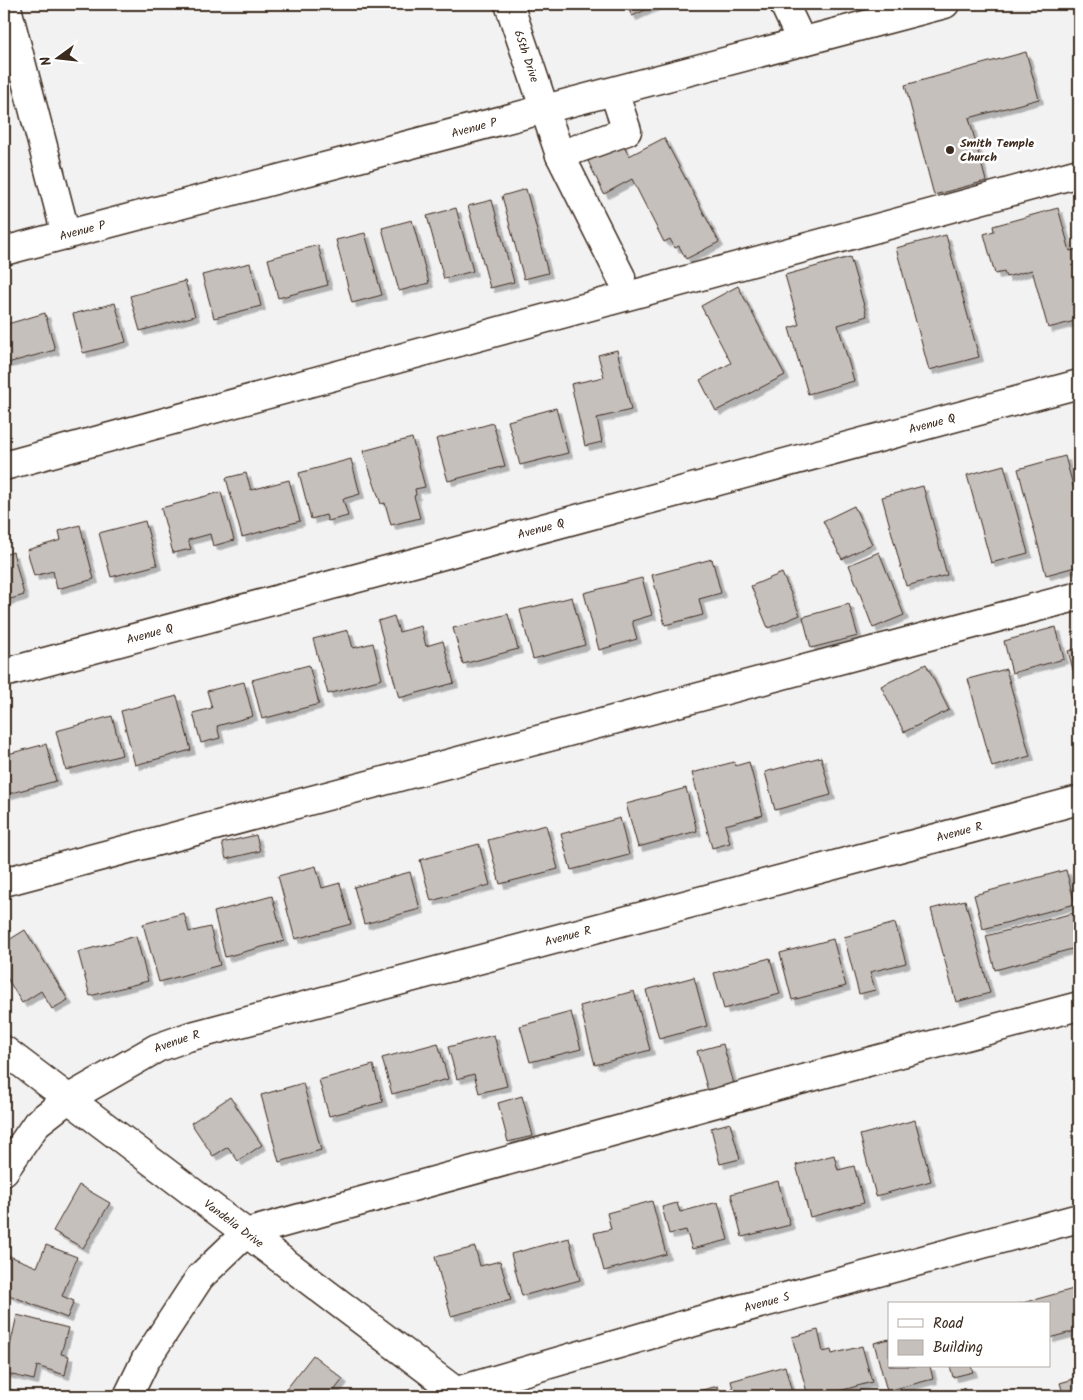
<svg xmlns="http://www.w3.org/2000/svg" width="1083" height="1400" font-family="Kalam,sans-serif">
	<style>
		.building { fill: #c6c0bd; stroke: #3b2a1e; filter: url(#shadow) }
		.lines { fill: none; stroke-linecap: round; stroke-linejoin: round }
		.minor-casing { stroke: #3b2a1e; stroke-width: 31 }
		.minor { stroke: #fff; stroke-width: 28 }
		.poi-dot { fill: #3b2a1e; stroke: #fff; stroke-width: 2 }
		.labels { text-anchor: middle; stroke-width: 5; stroke-linejoin: round; paint-order: stroke }
		.street-label { font-size: 12px; fill: #3b2a1e; stroke: #fff }
		.poi-label { font-size: 12px; font-weight: bold; fill: #3b2a1e; stroke: #fff; text-anchor: start }
	</style>
	<defs>
		<filter id="shadow"><feDropShadow dx="4.5" dy="4.5" stdDeviation="0" flood-color="#0004"/></filter>
	</defs>
	<rect width="100%" height="100%" fill="#f3f2f2"/>
	<filter id="ink" filterUnits="userSpaceOnUse"><feTurbulence type="fractalNoise" baseFrequency=".02" numOctaves="2"/><feDisplacementMap in="SourceGraphic" scale="10" xChannelSelector="R" yChannelSelector="G"/><feConvolveMatrix kernelMatrix="1 2 1 2 8 2 1 2 1" color-interpolation-filters="sRGB"/></filter>
	<g filter="url(#ink)">
		<!-- building -->
		<g class="building">
			<path d="M626,4H659L632,16Z"/>
			<path d="M1026,52L1039,99L969,118L986,181L934,195L905,85Z"/>
			<path d="M664,138L719,242L686,259L679,246L675,248L670,239L664,242L632,179L604,194L588,161L622,143L629,156Z"/>
			<path d="M526,189L548,273L524,279L502,196Z"/>
			<path d="M492,200L514,282L490,288L468,206Z"/>
			<path d="M456,208L473,271L444,279L427,216Z"/>
			<path d="M1058,208L1070,251L1078,249L1079,253V320L1048,328L1032,270L1006,277L1004,272L995,274L984,234L994,231L993,226Z"/>
			<path d="M412,220L429,283L399,291L382,228Z"/>
			<path d="M365,233L382,295L352,303L336,240Z"/>
			<path d="M946,235L979,357L929,370L896,248Z"/>
			<path d="M318,245L328,285L278,298L268,259Z"/>
			<path d="M850,257L867,316L838,325L854,381L808,394L789,328L799,325L785,275Z"/>
			<path d="M250,263L261,306L214,318L202,275Z"/>
			<path d="M185,281L195,316L140,331L130,296Z"/>
			<path d="M738,286L785,375L716,411L700,380L731,363L701,306Z"/>
			<path d="M115,303L126,342L83,353L73,314Z"/>
			<path d="M45,313L55,350L4,364V325Z"/>
			<path d="M617,350L631,410L597,418L602,442L585,446L571,384L604,377L598,355Z"/>
			<path d="M556,408L568,453L520,465L508,421Z"/>
			<path d="M493,423L505,466L448,481L436,439Z"/>
			<path d="M412,438L425,487L415,489L416,495L414,496L420,518L391,525L385,503L381,504L363,451Z"/>
			<path d="M1065,456L1079,508V566L1046,575L1018,469Z"/>
			<path d="M351,459L360,494L343,499L348,516L328,521L326,515L311,519L299,473Z"/>
			<path d="M1004,465L1028,553L991,563L967,475Z"/>
			<path d="M246,473L251,490L289,480L300,521L242,537L226,478Z"/>
			<path d="M923,486L947,575L906,586L882,497Z"/>
			<path d="M221,492L234,540L213,546L210,534L188,540L191,549L173,553L161,508Z"/>
			<path d="M854,506L872,544L842,559L823,521Z"/>
			<path d="M145,521L157,565L111,577L99,533Z"/>
			<path d="M80,525L94,579L57,589L53,571L34,576L27,550L61,540L59,531Z"/>
			<path d="M13,552L24,595L4,601V555Z"/>
			<path d="M879,552L904,615L873,628L849,565Z"/>
			<path d="M712,559L721,593L699,599L703,615L665,625L652,575Z"/>
			<path d="M782,573L800,615L768,628L751,586Z"/>
			<path d="M642,578L652,615L632,621L637,639L599,650L584,593Z"/>
			<path d="M572,597L585,645L533,659L520,610Z"/>
			<path d="M849,604L858,636L811,648L803,617Z"/>
			<path d="M508,614L518,649L463,664L453,628Z"/>
			<path d="M394,616L399,632L421,626L426,646L443,641L454,683L399,698L378,621Z"/>
			<path d="M1056,627L1064,659L1012,673L1004,641Z"/>
			<path d="M348,630L353,648L373,643L382,679L328,694L313,639Z"/>
			<path d="M1079,648V692L1068,651Z"/>
			<path d="M926,664L949,710L904,732L881,686Z"/>
			<path d="M309,665L319,704L262,719L252,680Z"/>
			<path d="M1006,669L1030,756L992,767L968,679Z"/>
			<path d="M244,682L253,716L217,726L220,738L201,743L193,713L212,708L207,691Z"/>
			<path d="M177,696L191,750L135,765L121,711Z"/>
			<path d="M112,716L122,755L66,770L56,731Z"/>
			<path d="M46,744L56,781L4,795V755Z"/>
			<path d="M821,757L831,795L775,810L765,772Z"/>
			<path d="M734,762L735,766L749,762L763,815L725,825L730,843L712,848L692,773Z"/>
			<path d="M686,788L697,831L638,847L626,804Z"/>
			<path d="M620,818L629,855L571,870L561,834Z"/>
			<path d="M546,825L558,869L500,884L488,840Z"/>
			<path d="M256,835L260,851L226,859L222,843Z"/>
			<path d="M479,844L490,885L431,901L420,860Z"/>
			<path d="M316,866L322,888L340,883L351,924L295,939L278,876Z"/>
			<path d="M1066,870L1075,904L983,929L974,895Z"/>
			<path d="M410,872L420,909L364,924L354,887Z"/>
			<path d="M272,896L284,941L225,957L214,912Z"/>
			<path d="M965,900L990,993L956,1002L931,909Z"/>
			<path d="M1077,912L1079,947L995,970L986,936Z"/>
			<path d="M184,913L189,932L210,927L220,965L159,982L143,924Z"/>
			<path d="M895,923L906,963L870,972L875,990L859,994L844,937Z"/>
			<path d="M25,930L68,1000L52,1009L41,991L22,1003L4,973V943Z"/>
			<path d="M136,936L148,981L90,996L78,952Z"/>
			<path d="M833,939L846,986L792,1000L780,953Z"/>
			<path d="M770,958L780,994L724,1009L714,973Z"/>
			<path d="M694,977L707,1026L659,1039L646,990Z"/>
			<path d="M634,991L650,1050L595,1065L580,1006Z"/>
			<path d="M571,1012L581,1049L530,1062L520,1026Z"/>
			<path d="M494,1035L507,1086L479,1093L474,1074L457,1079L448,1047Z"/>
			<path d="M438,1043L448,1079L392,1094L382,1058Z"/>
			<path d="M723,1044L734,1084L708,1091L697,1051Z"/>
			<path d="M373,1065L383,1102L329,1116L319,1080Z"/>
			<path d="M303,1083L321,1150L279,1162L261,1095Z"/>
			<path d="M522,1096L533,1136L508,1142L498,1103Z"/>
			<path d="M230,1097L262,1145L238,1161L228,1147L213,1156L191,1123Z"/>
			<path d="M915,1120L931,1181L876,1196L860,1135Z"/>
			<path d="M730,1123L740,1159L720,1164L711,1128Z"/>
			<path d="M834,1155L838,1170L854,1166L864,1203L810,1217L796,1165Z"/>
			<path d="M778,1181L790,1225L742,1237L731,1194Z"/>
			<path d="M79,1185L110,1203L83,1248L53,1231Z"/>
			<path d="M652,1201L666,1254L604,1271L594,1233L611,1229L607,1213Z"/>
			<path d="M718,1202L728,1240L692,1249L686,1230L669,1234L662,1207L677,1203L680,1212Z"/>
			<path d="M569,1238L580,1280L522,1296L511,1254Z"/>
			<path d="M46,1245L77,1257L62,1296L74,1301L67,1318L4,1293V1264L7,1255L37,1267Z"/>
			<path d="M475,1247L480,1266L500,1261L511,1300L451,1316L435,1257Z"/>
			<path d="M1077,1288L1079,1298V1330L1049,1338V1304H1019Z"/>
			<path d="M17,1315L68,1328L61,1354L69,1356L65,1375L37,1366L34,1380L4,1373Z"/>
			<path d="M818,1330L823,1352L831,1350L832,1354L862,1346L872,1382L832,1393L833,1396H808L792,1337Z"/>
			<path d="M889,1339V1366H930L933,1379L887,1391L874,1343Z"/>
			<path d="M313,1355L343,1379L330,1396H281Z"/>
			<path d="M785,1366L793,1396H735L731,1381Z"/>
			<path d="M950,1366H971L973,1372L953,1377Z"/>
			<path d="M1077,1378L1079,1396H1064L1060,1383Z"/>
			<path d="M718,1386L721,1396H687V1394Z"/>
			<path d="M4,1388L30,1394L29,1396H4Z"/>
			<path d="M964,1388L966,1396H957L956,1390Z"/>
		</g>
		<g class="lines">
			<defs>
				<g id="minor">
					<path d="M6,4L66,235"/>
					<path id="s1" d="M509,4L560,155L621,277"/>
					<path d="M784,4L802,42"/>
					<path d="M560,155L627,131L614,92"/>
					<path id="s2" d="M4,251L945,4"/>
					<path d="M4,466L1079,173"/>
					<path id="s3" d="M4,673L1079,384"/>
					<path d="M4,882L1079,596"/>
					<path id="s4" d="M4,1050L462,1396"/>
					<path id="s5" d="M4,1171L37,1123L68,1099L157,1048L188,1037L1079,800"/>
					<path d="M128,1396L145,1361L200,1277L246,1233L781,1085L1079,1006"/>
					<path id="s6" d="M440,1396L711,1317L1079,1218"/>
				</g>
			</defs>
			<!-- minor casing -->
			<use href="#minor" class="minor-casing"/>
			<!-- minor -->
			<use href="#minor" class="minor"/>
		</g>
	</g>
	<!-- markers -->
	<circle class="poi-dot" cx="950" cy="150" r="5"/>
	<g class="labels">
		<!-- street labels -->
		<g class="street-label">
			<text dy="4" stroke="none"><textPath href="#s1" startOffset="55">65th Drive</textPath></text>
			<text dy="4" stroke="none"><textPath href="#s2" startOffset="486">Avenue P</textPath></text>
			<text dy="4" stroke="none"><textPath href="#s2" startOffset="81">Avenue P</textPath></text>
			<text dy="4" stroke="none"><textPath href="#s3" startOffset="961">Avenue Q</textPath></text>
			<text dy="4" stroke="none"><textPath href="#s3" startOffset="556">Avenue Q</textPath></text>
			<text dy="4" stroke="none"><textPath href="#s3" startOffset="151">Avenue Q</textPath></text>
			<text dy="4" stroke="none"><textPath href="#s5" startOffset="1031">Avenue R</textPath></text>
			<text dy="4" stroke="none"><textPath href="#s5" startOffset="626">Avenue R</textPath></text>
			<text dy="4" stroke="none"><textPath href="#s5" startOffset="221">Avenue R</textPath></text>
			<text dy="4" stroke="none"><textPath href="#s4" startOffset="288">Vandelia Drive</textPath></text>
			<text dy="4" stroke="none"><textPath href="#s6" startOffset="340">Avenue S</textPath></text>
		</g>
		<!-- poi labels -->
		<g class="poi-label">
			<text x="960" y="147">Smith Temple<tspan x="960" dy="14">Church</tspan></text>
		</g>
	</g>
	<!-- margin -->
	<rect width="1083" height="1400" fill="none" stroke="#fff" stroke-width="20"/>
	<rect x="10" y="10" width="1063" height="1380" fill="none" stroke="#3b2a1e" stroke-width="2" filter="url(#ink)"/>
	<!-- legend -->
	<rect x="888" y="1302" width="162" height="65" fill="#ffffff" stroke="#b1aaa5"/>
	<rect x="898" y="1319" width="25" height="8" fill="#ffffff" stroke="#b1aaa5"/>
	<text x="933" y="1328" font-size="15" fill="#3b2a1e">Road</text>
	<rect x="898" y="1340" width="25" height="15" fill="#c6c0bd" stroke="#b1aaa5"/>
	<text x="933" y="1352" font-size="15" fill="#3b2a1e">Building</text>
	<!-- north arrow -->
	<g transform="translate(58 58) rotate(255)" stroke="#ffffff" stroke-width="4" paint-order="stroke">
	<path d="M0-4L9 19L0 12L-9 19Z" fill="#3b2a1e"/>
	<text y="-8" font-size="14" font-weight="bold" text-anchor="middle" fill="#3b2a1e">N</text>
	</g>
</svg>
